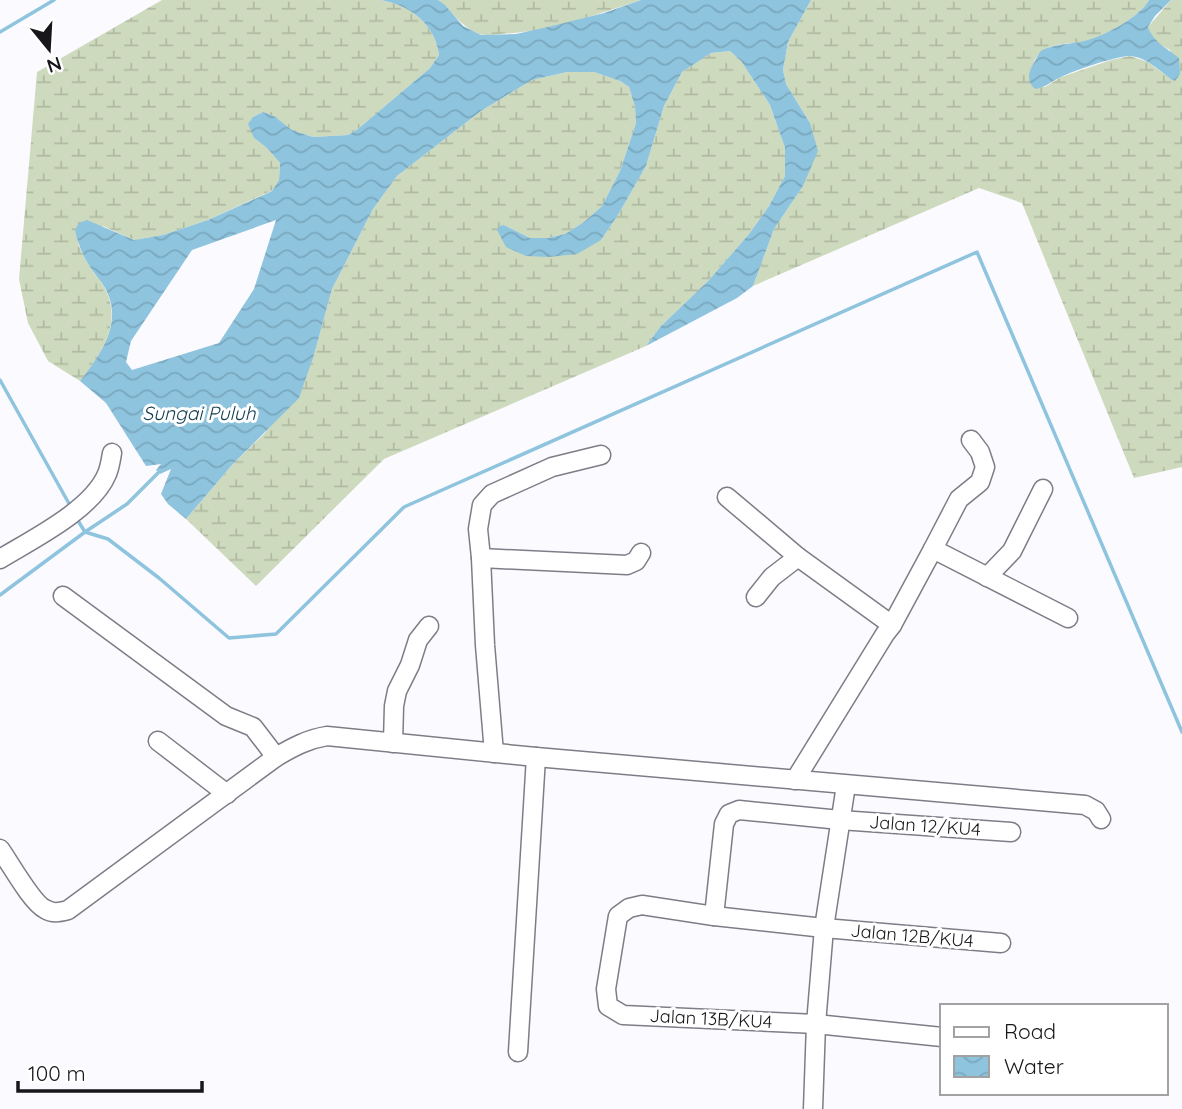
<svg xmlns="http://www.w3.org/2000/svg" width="1182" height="1109" font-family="Quicksand,sans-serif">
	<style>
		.wetland { fill: url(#wetland-marsh) }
		.water { fill: url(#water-waves); fill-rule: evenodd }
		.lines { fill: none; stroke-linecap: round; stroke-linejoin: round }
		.stream { stroke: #8ec4de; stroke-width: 3.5 }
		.minor-casing { stroke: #7e7d87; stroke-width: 21 }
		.minor { stroke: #fff; stroke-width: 18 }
		.labels { text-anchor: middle; stroke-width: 6; stroke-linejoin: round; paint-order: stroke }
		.street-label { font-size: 18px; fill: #17161a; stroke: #fff }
		.water-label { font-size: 19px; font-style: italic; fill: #0d3b4e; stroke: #fff }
	</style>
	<defs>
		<pattern id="wetland-marsh" width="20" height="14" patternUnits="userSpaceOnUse" patternTransform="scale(1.75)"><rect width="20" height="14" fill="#cedabd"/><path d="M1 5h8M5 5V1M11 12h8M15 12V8" fill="none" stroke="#b0baa2"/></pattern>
		<pattern id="water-waves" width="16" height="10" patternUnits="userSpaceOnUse" patternTransform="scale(1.75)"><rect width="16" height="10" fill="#8ec4de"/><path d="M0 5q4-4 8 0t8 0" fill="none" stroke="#7aa8be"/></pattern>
	</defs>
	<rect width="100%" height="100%" fill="#fbfaff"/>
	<!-- wetland -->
	<g class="wetland">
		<path d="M162,0H380C410,5 435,24 439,55L430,68L358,129L348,135L313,137L292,130L274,116L263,112L253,117L254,138L267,148L280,163L279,180L273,190L208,220L163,235L134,240L103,226L78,244C82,253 86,261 91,269C95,275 100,280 104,287C124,322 101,354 80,381L48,361L28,323L19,279L37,72Z"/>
		<path d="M438,0H641C596,15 548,32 500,34C493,35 485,36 479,34C461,27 452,11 438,0Z"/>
		<path d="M811,0H1149C1139,18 1104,36 1085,41C1073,44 1052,43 1042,51C1034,57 1030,71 1029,80L1045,87L1061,77L1111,60L1130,56L1148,62L1172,80L1175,81L1170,50C1159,44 1152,40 1148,27L1171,0H1182V467L1134,478L1022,203L979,188L753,286L774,229L803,186L810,123L786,84L783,70L788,42Z"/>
		<path d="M730,51L741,61L770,105L785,148V176L769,206L749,234L709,280L660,327L646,346L384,459L256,586L186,519L232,465L265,433L314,355L332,289L373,209L397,176L481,111L532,80L567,72H594L620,81L629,87L635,107L636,123L620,171L602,206L584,222L565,234L548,238H530L504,225L506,247L601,240L618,215L646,166L664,106L682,72L711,53Z"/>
	</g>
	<!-- water -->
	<g class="water">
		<path d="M380,0H438L445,5L463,26L481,35L516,34L552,26L604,13L641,0H811L788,42L783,70L786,84L810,123L818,151L803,186L774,229L753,286L737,298L646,346L660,327L709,280L749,234L769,206L785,176V148L770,105L741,61L730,51L711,53L682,72L664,106L646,166L618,215L601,240L577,254L549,257L526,256L506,247L497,230L500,226L504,225L530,238H548L565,234L584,222L602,206L620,171L636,123L635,107L629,87L620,81L594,72H567L532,80L481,111L397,176L373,209L332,289L314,355L299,398L232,465L186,519L168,504L161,494L171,469L160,474L156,470L161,464L146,466L106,403L80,381C101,354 124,322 105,288C101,281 96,276 92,270C83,257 78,244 75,230L79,223L87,220L134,240L163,235L208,220L272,191L279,180L280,163L267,148L254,138L248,124L253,117L263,112L274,116L292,130L313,137L348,135L358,129L430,68L439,55C435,24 410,5 380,0ZM276,220L254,289L219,343L132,370L126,362L131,341L192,250Z"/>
		<path d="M1149,0H1171L1155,16L1148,27C1154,43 1167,48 1179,58L1180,74L1175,81L1172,80C1160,71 1145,56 1129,56C1117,56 1072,71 1061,77C1052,81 1046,87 1036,89C1025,82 1029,70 1035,61C1037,57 1038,54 1041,51C1051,44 1073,44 1084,41C1104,36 1139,18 1149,0Z"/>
	</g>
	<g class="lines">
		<!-- stream -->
		<g class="stream">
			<path d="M0,32L54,0"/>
			<path d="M0,380L72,509"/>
			<path d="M77,519L85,532L108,539L159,578L229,638L276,634L404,507L977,252L1182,732"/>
			<path d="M0,595L85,532L127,504L158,473"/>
		</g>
		<defs>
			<g id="minor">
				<path d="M727,497L798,557"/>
				<path d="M933,549L959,499L980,482L985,467L980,452L971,440"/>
				<path d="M481,558L627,565L636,561L641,553"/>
				<path d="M0,559C33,539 92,510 107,474C110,467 111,459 112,453"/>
				<path d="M987,577L1012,551L1043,489"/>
				<path d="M63,596L226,716L253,727L276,757"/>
				<path d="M756,597L772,577L798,557L892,625"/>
				<path d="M158,741L227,794"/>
				<path d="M393,743L394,706L397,691L410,665L418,640L429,626"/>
				<path d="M494,753L485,645L481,558L478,529L482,505L492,494L552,467L601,455"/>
				<path d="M795,780L885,634L892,625L933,549L1068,618"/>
				<path d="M0,849C10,863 32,903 45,909C53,914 60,912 68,910L276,757C293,747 308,739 327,736L536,757L1085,805L1096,811L1101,819"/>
				<path d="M714,916L724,824L729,814L739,810L840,820L1011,832"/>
				<path d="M942,1037L816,1024L623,1015L608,1006L606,989L618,916L629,908L642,905L714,916L824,928L1001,943"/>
				<path d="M518,1052L536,757"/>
				<path d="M813,1109L816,1024L824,928L846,785"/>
			</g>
		</defs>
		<!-- minor casing -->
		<use href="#minor" class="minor-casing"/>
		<!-- minor -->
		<use href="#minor" class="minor"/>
	</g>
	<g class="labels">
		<!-- street labels -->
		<g class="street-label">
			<text transform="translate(925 826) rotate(4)" y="6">Jalan 12/KU4</text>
			<text transform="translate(912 936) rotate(5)" y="6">Jalan 12B/KU4</text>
			<text transform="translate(711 1019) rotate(3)" y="6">Jalan 13B/KU4</text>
		</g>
		<!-- water labels -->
		<g class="water-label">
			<text x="199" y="420">Sungai Puluh</text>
		</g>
	</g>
	<!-- legend -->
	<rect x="940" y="1004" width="228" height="91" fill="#ffffff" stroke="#a2a2a3" stroke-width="2"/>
	<rect x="954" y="1027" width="35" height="10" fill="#ffffff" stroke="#a2a2a3" stroke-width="2"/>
	<text x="1004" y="1039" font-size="21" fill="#17161a">Road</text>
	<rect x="954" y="1056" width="35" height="21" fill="url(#water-waves)" stroke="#a2a2a3" stroke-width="2"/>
	<text x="1004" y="1074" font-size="21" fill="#17161a">Water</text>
	<!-- north arrow -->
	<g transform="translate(49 49) rotate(162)" stroke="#ffffff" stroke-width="5" paint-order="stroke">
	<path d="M0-5L12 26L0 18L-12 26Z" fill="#17161a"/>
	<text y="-10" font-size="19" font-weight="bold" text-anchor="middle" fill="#17161a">N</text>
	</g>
	<!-- scale -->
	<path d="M18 1081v10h184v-10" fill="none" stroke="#17161a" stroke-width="3.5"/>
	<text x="28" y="1081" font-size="21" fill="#17161a" stroke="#ffffff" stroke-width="5" paint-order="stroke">100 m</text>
</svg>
